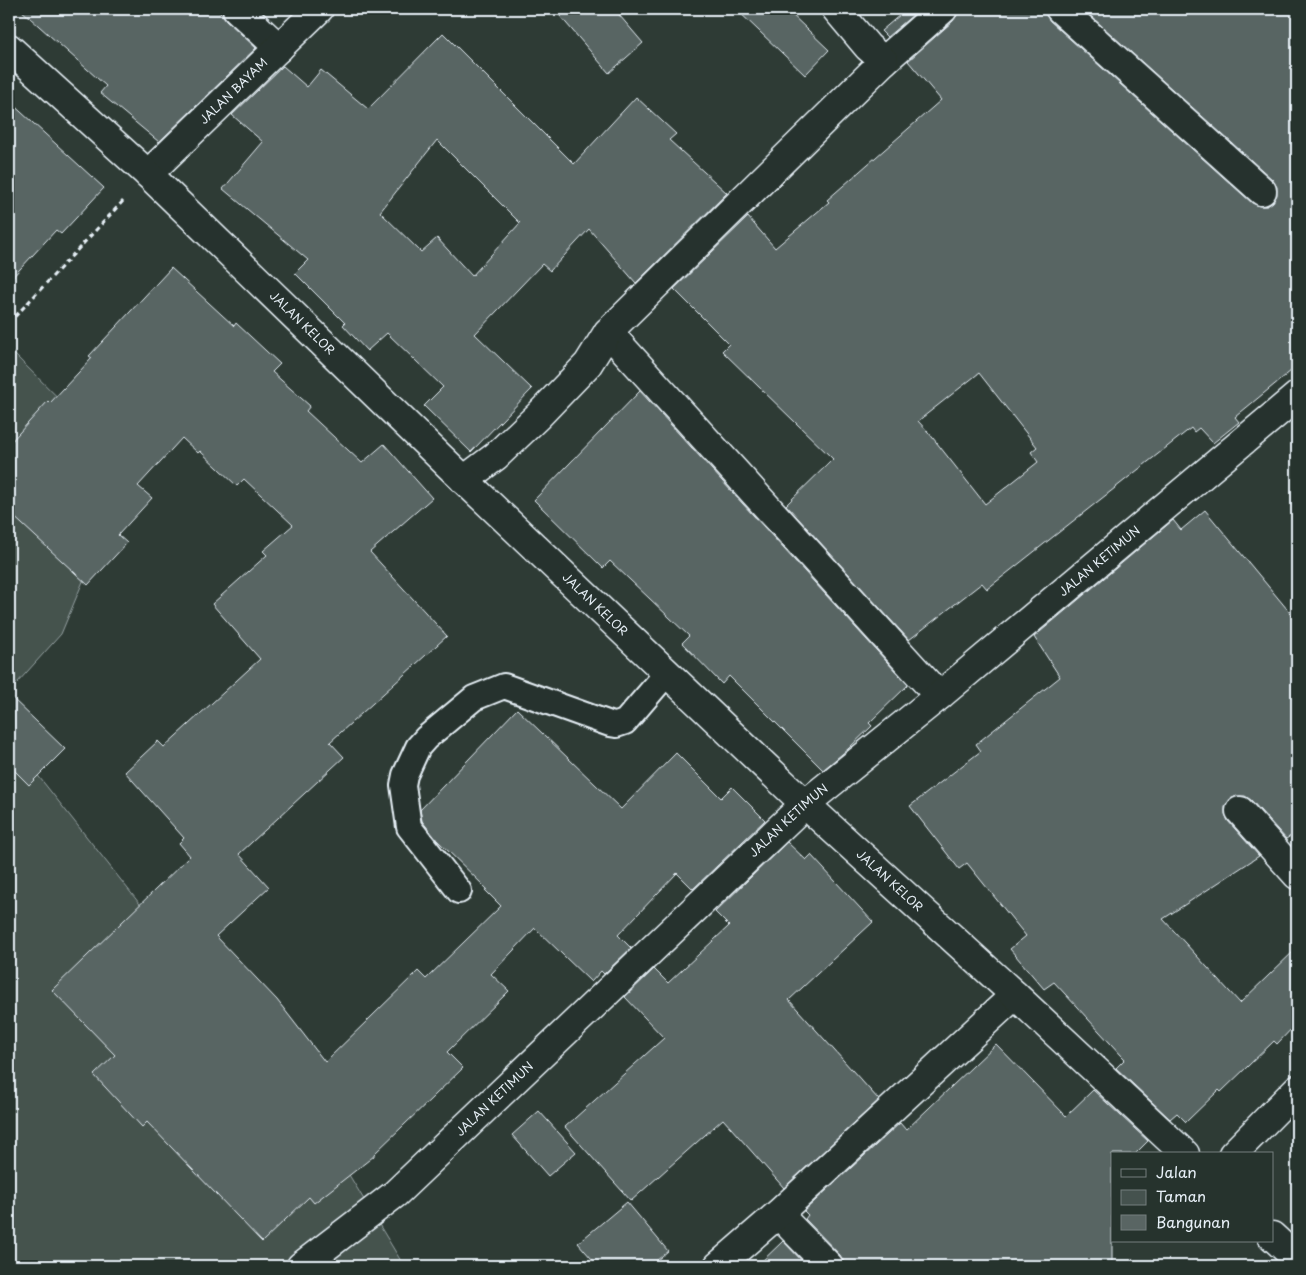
<svg xmlns="http://www.w3.org/2000/svg" width="1306" height="1275" font-family="'Playpen Sans',sans-serif">
	<style>
		.green { fill: #45524e; stroke: #96a2a3 }
		.building { fill: #596563; stroke: #e8f1f8; fill-rule: evenodd }
		.lines { fill: none; stroke-linecap: round; stroke-linejoin: round }
		.lane-casing { stroke: #e8f1f8; stroke-width: 28 }
		.street-casing { stroke: #e8f1f8; stroke-width: 31 }
		.secondary-casing { stroke: #e8f1f8; stroke-width: 31 }
		.path { stroke: #e8f1f8; stroke-width: 3; stroke-dasharray: 5 4; stroke-linecap: butt }
		.lane { stroke: #26332d; stroke-width: 24 }
		.street { stroke: #26332d; stroke-width: 28 }
		.secondary { stroke: #26332d; stroke-width: 28 }
		.labels { text-anchor: middle; stroke-width: 4; stroke-linejoin: round; paint-order: stroke }
		.street-label { font-size: 12px; fill: #e8f1f8; stroke: #26332d }
	</style>
	<rect width="100%" height="100%" fill="#2e3b35"/>
	<filter id="ink" filterUnits="userSpaceOnUse"><feTurbulence type="fractalNoise" baseFrequency=".02" numOctaves="2"/><feDisplacementMap in="SourceGraphic" scale="10" xChannelSelector="R" yChannelSelector="G"/><feConvolveMatrix kernelMatrix="1 2 1 2 8 2 1 2 1" color-interpolation-filters="sRGB"/></filter>
	<g filter="url(#ink)">
		<!-- green -->
		<g class="green">
			<path d="M9,349L130,469L61,634L9,692Z"/>
			<path d="M9,739L331,1145L404,1266H9Z"/>
		</g>
		<!-- building -->
		<g class="building">
			<path d="M20,9H218L226,20L256,48L159,142L100,93L106,86Z"/>
			<path d="M554,9H614L643,43L609,73Z"/>
			<path d="M736,9H786L829,50L805,75Z"/>
			<path d="M907,9H920L887,37L881,31Z"/>
			<path d="M958,9H1045V14L1050,21L1252,203L1259,206H1267L1273,202L1277,195V187L1272,179L1083,9H1297V366L1235,417L1239,422L1213,443L1199,428L1194,432L1191,428L987,589L982,583L909,640L786,505L833,459L722,351L729,344L674,289L748,217L775,248L829,202L827,200L941,100L908,61L953,21L958,14ZM979,373L1037,447L1031,452L1038,462L985,504L929,433L918,421Z"/>
			<path d="M443,33L574,164L636,97L676,134L669,140L727,193L636,283L589,229L550,271L542,264L475,334L532,389L471,452L424,406L443,387L387,333L367,351L343,325L345,323L295,273L308,260L223,189L263,142L232,115L283,66L307,87L321,70L368,109ZM437,140L520,223L472,276L437,238L421,252L380,212Z"/>
			<path d="M9,101L104,188L61,234L56,230L9,281Z"/>
			<path d="M171,268L234,326L236,323L280,364L272,372L310,406L306,411L362,463L384,444L432,498L370,552L447,636L330,742L344,757L239,854L269,887L216,936L277,1000L325,1062L418,971L426,979L501,906L485,890L487,889L437,840L422,821L420,810L517,709L621,809L676,753L721,798L732,787L765,820L693,889L677,873L618,935L631,948L604,974L601,971L591,982L535,928L491,974L509,991L447,1052L463,1068L374,1154V1156L314,1203L309,1197L262,1242L147,1122L142,1127L94,1075L115,1055L52,990L190,856L179,843L184,838L125,772L158,741L164,747L260,659L212,604L267,555L263,551L293,525L244,479L237,486L200,451L198,453L182,438L138,486L152,498L118,535L127,543L88,585L9,512V444L48,401L50,403L92,358L89,356Z"/>
			<path d="M640,391L908,685L869,723L872,726L848,749L823,770L729,676L722,684L682,643L689,636L610,561L603,568L534,500Z"/>
			<path d="M1205,510L1297,621V832L1286,839L1251,800L1245,796H1237L1230,799L1225,807V814L1228,821L1259,856L1163,919L1240,1003L1297,948V1023L1277,1044L1274,1041L1221,1092L1219,1090L1186,1122L1177,1113L1170,1119L1116,1068L1125,1059L1122,1056L1054,982L1044,989L1010,949L1026,936L967,863L959,869L910,806L981,751L976,744L1060,677L1034,637L1173,520L1181,530Z"/>
			<path d="M9,695L65,749L29,785L9,765Z"/>
			<path d="M787,842L806,860L811,855L873,922L789,1000L879,1100L784,1188L723,1119L631,1201L565,1127L664,1038L625,997L654,969L668,983L729,926L715,912Z"/>
			<path d="M996,1044L1066,1116L1093,1090L1148,1141L1135,1154H1112V1266H844V1262L840,1255L805,1219L808,1215L804,1211L900,1123L906,1130Z"/>
			<path d="M539,1111L576,1152L548,1176L512,1135Z"/>
			<path d="M627,1202L668,1251L650,1266H598L578,1243Z"/>
			<path d="M783,1241L807,1266H757Z"/>
		</g>
		<g class="lines">
			<defs>
				<path id="lane" d="M459,891L409,827L403,785L405,775L418,747L426,738L474,698L504,686L610,724L616,725L625,722L667,673"/>
				<g id="street">
					<path d="M237,9L279,48"/>
					<path d="M1060,9L1262,191"/>
					<path d="M884,61L943,9"/>
					<path id="s1" d="M148,174L319,9"/>
					<path d="M608,332L939,696"/>
					<path d="M464,480L496,456L538,416L588,364L608,332L884,61L868,47L836,9"/>
					<path d="M1240,811L1297,875"/>
					<path d="M1233,1154L1297,1089"/>
					<path d="M778,1214L829,1266"/>
					<path id="s2" d="M301,1266L395,1194L805,804L939,696L1297,396"/>
					<path d="M718,1266L778,1214L1015,995"/>
				</g>
				<g id="secondary">
					<path id="s3" d="M9,48L148,174L464,480L805,804L1015,995L1185,1154"/>
					<path d="M1272,1236L1297,1259"/>
				</g>
			</defs>
			<!-- lane casing -->
			<use href="#lane" class="lane-casing"/>
			<!-- street casing -->
			<use href="#street" class="street-casing"/>
			<!-- secondary casing -->
			<use href="#secondary" class="secondary-casing"/>
			<!-- path -->
			<path class="path" d="M9,323L124,200"/>
			<!-- lane -->
			<use href="#lane" class="lane"/>
			<!-- street -->
			<use href="#street" class="street"/>
			<!-- secondary -->
			<use href="#secondary" class="secondary"/>
		</g>
	</g>
	<g class="labels">
		<!-- street labels -->
		<g class="street-label">
			<text dy="4" stroke="none"><textPath href="#s1" startOffset="119">JALAN BAYAM</textPath></text>
			<text dy="4" stroke="none"><textPath href="#s3" startOffset="402">JALAN KELOR</textPath></text>
			<text dy="4" stroke="none"><textPath href="#s2" startOffset="1066">JALAN KETIMUN</textPath></text>
			<text dy="4" stroke="none"><textPath href="#s3" startOffset="808">JALAN KELOR</textPath></text>
			<text dy="4" stroke="none"><textPath href="#s2" startOffset="661">JALAN KETIMUN</textPath></text>
			<text dy="4" stroke="none"><textPath href="#s3" startOffset="1212">JALAN KELOR</textPath></text>
			<text dy="4" stroke="none"><textPath href="#s2" startOffset="256">JALAN KETIMUN</textPath></text>
		</g>
	</g>
	<!-- margin -->
	<rect width="1306" height="1275" fill="none" stroke="#26332d" stroke-width="30"/>
	<rect x="15" y="15" width="1276" height="1245" fill="none" stroke="#e8f1f8" stroke-width="2" filter="url(#ink)"/>
	<!-- legend -->
	<rect x="1111" y="1152" width="162" height="90" fill="#26332d" stroke="#747f7e"/>
	<rect x="1121" y="1169" width="25" height="8" fill="#26332d" stroke="#747f7e"/>
	<text x="1156" y="1178" font-size="15" fill="#e8f1f8">Jalan</text>
	<rect x="1121" y="1190" width="25" height="15" fill="#45524e" stroke="#747f7e"/>
	<text x="1156" y="1202" font-size="15" fill="#e8f1f8">Taman</text>
	<rect x="1121" y="1215" width="25" height="15" fill="#596563" stroke="#747f7e"/>
	<text x="1156" y="1228" font-size="15" fill="#e8f1f8">Bangunan</text>
</svg>
